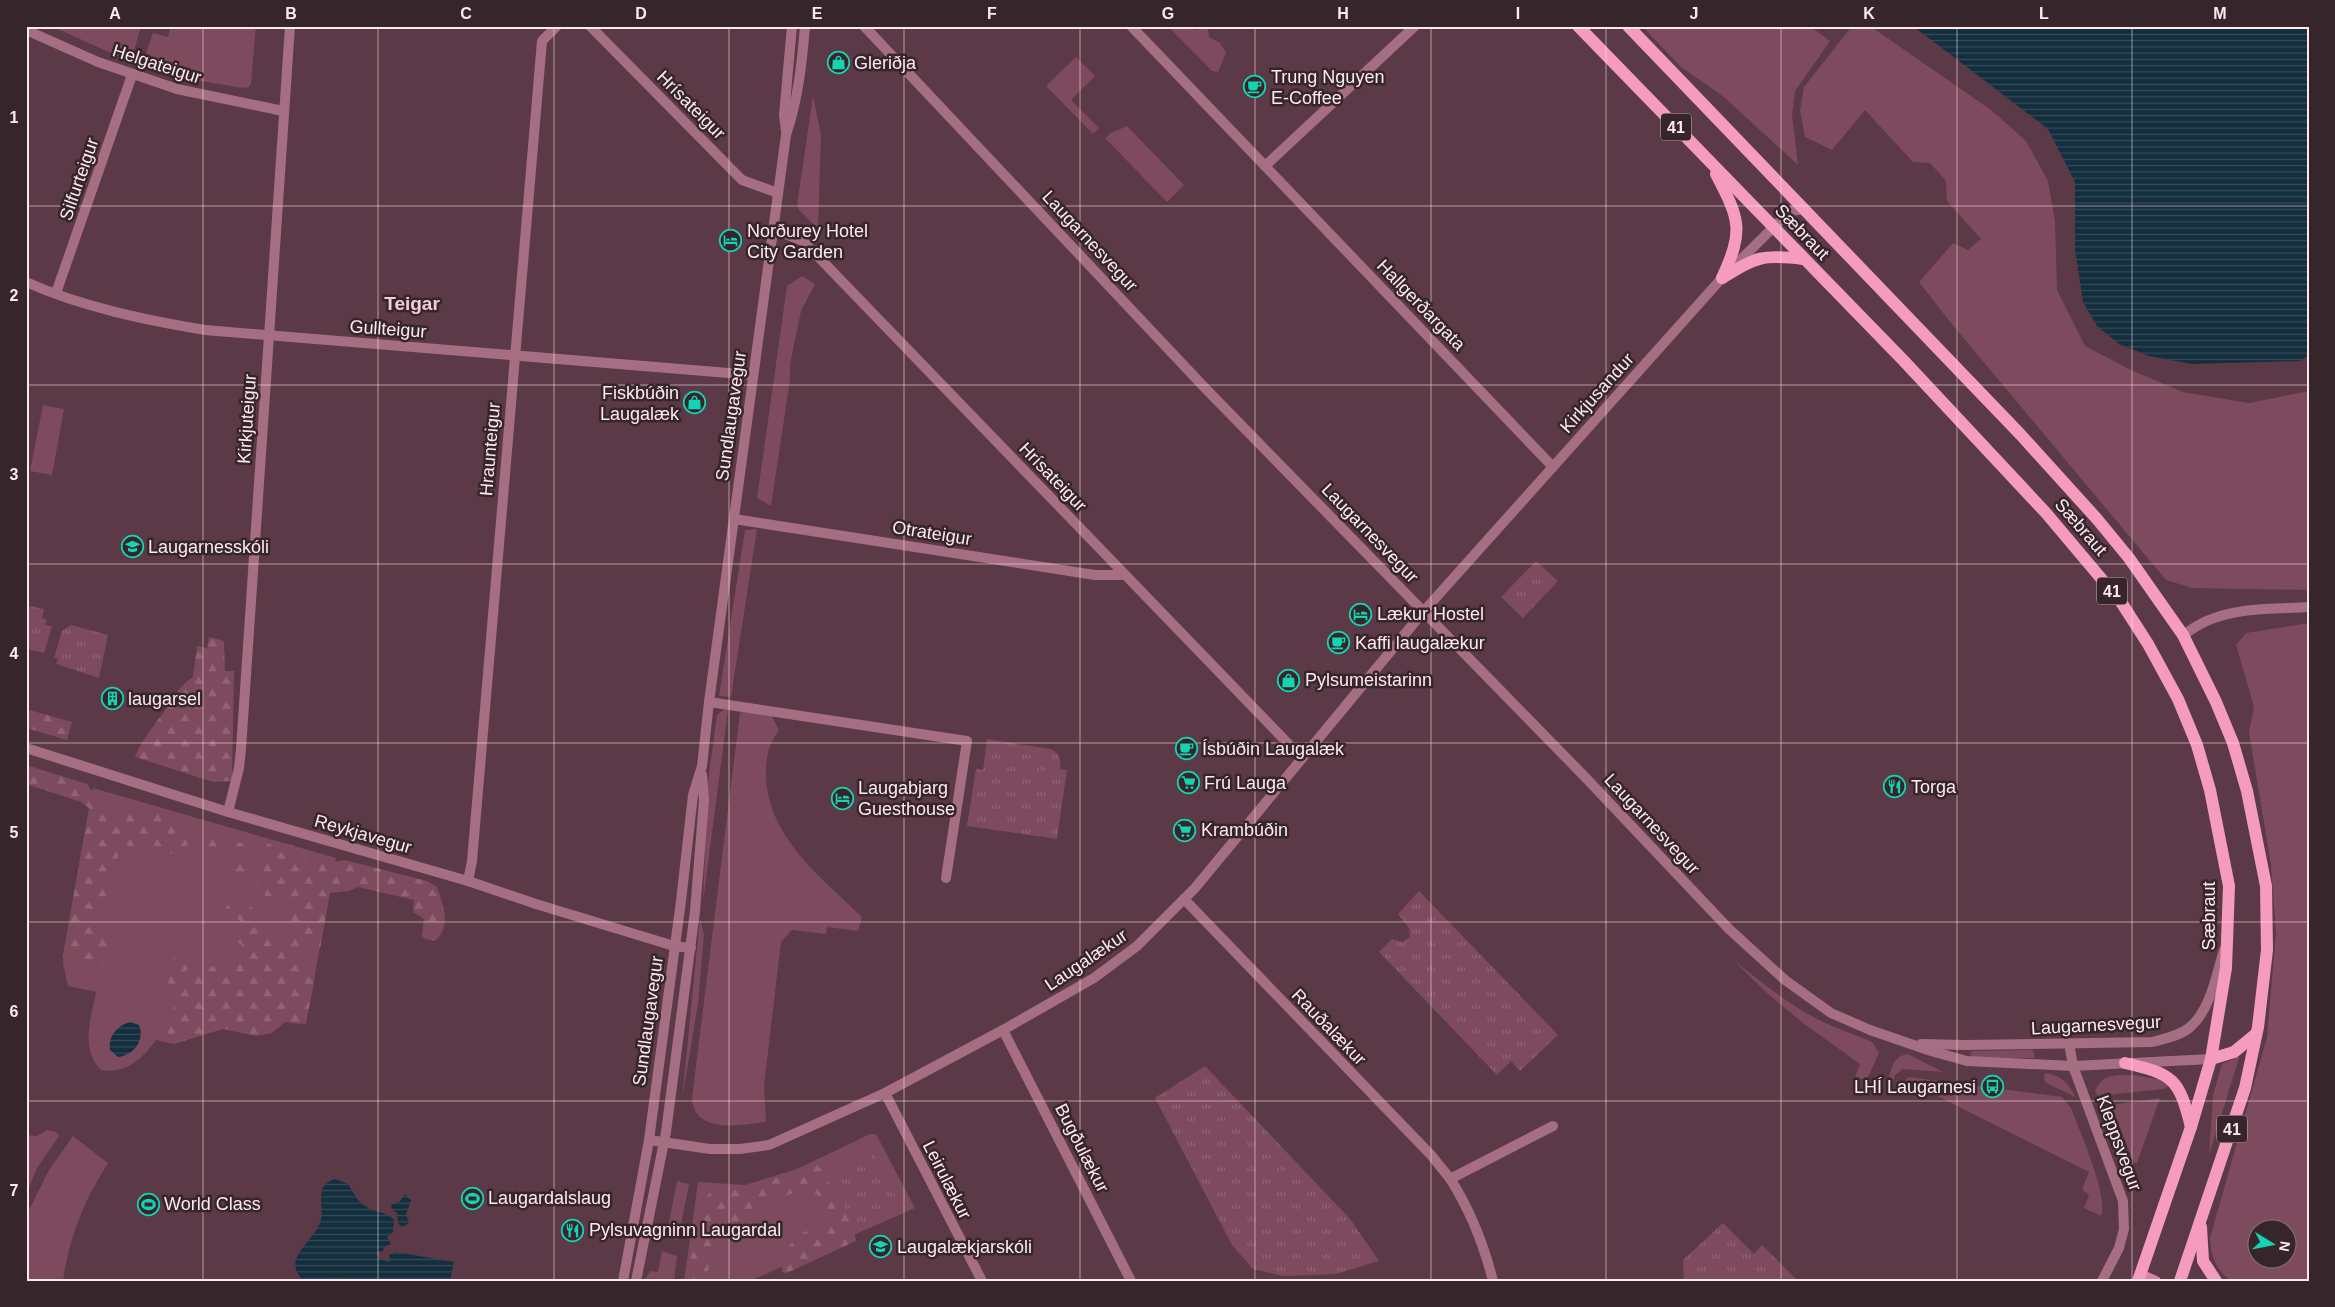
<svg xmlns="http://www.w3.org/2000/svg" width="2335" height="1307" font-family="Helvetica,sans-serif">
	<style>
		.grass { fill: #7e4a5e; fill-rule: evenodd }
		.forest { fill: url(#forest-firs) }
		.park { fill: url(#park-tufts) }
		.water { fill: url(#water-rules) }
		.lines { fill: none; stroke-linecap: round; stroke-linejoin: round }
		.minor { stroke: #a56e82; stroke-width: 10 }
		.tertiary { stroke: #a56e82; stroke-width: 10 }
		.secondary { stroke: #da83a4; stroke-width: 10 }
		.primary { stroke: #f59cbe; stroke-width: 12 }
		.grid { fill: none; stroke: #ffe9f0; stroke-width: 1; stroke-opacity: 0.55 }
		.labels { text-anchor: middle; stroke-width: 5; stroke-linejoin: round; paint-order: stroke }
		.shield { fill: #36262c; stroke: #c3aeb5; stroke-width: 1 }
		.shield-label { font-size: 16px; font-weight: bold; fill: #ffe9f0 }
		.poi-label { font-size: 18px; fill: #ffe9f0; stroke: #36262c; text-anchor: start }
		.street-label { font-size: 18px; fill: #ffe9f0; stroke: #36262c }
		.neighbourhood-label { font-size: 19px; font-weight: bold; fill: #f5cbd9; stroke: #36262c }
		.neatline { fill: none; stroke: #ffe9f0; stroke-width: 2 }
		.grid-label { font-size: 16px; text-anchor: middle; font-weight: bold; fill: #ffe9f0 }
	</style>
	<defs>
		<pattern id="forest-firs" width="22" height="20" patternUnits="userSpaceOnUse" patternTransform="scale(1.25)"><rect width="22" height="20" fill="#7e4a5e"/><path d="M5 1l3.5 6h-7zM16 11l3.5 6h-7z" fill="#916475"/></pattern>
		<pattern id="park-tufts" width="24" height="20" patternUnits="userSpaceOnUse" patternTransform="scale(1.25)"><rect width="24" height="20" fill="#7e4a5e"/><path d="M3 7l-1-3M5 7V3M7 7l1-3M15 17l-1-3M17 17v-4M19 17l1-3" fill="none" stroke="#916475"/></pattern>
		<pattern id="water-rules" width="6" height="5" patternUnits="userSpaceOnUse" patternTransform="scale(1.25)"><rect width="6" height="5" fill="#132e3d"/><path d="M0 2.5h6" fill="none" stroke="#364c59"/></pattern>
	</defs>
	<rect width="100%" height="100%" fill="#5b3946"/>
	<!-- grass -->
	<g class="grass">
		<path d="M51,26H141L131,62Z"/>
		<path d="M171,26H256L251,83L249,87L243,88L189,79L142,65L153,33L168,37Z"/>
		<path d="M1168,26H1190L1197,30L1202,27L1208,28L1209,37L1220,43L1226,53L1218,72L1212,71Z"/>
		<path d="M1642,26H1810L1830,41L1795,91L1792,115L1798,165L1724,97L1681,67Z"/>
		<path d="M1852,26H1870L1991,110L2026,141L2048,181L2055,221L2057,290L2085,346L2131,370L2183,392L2249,403L2309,391V590L2192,588L2166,580L1951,323L1919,282L1953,243L1968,250L1981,239L1947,201L1946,181L1930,163L1913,162L1865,110L1832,150L1805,137L1800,110L1804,87Z"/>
		<path d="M1076,57L1095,76L1071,100L1099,128L1093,134L1046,86Z"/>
		<path d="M813,96L821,135L818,229L799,210L797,205Z"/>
		<path d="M1127,126L1184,185L1167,202L1105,138L1111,133Z"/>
		<path d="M802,276L815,284L801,311L790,364V380L771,506L757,498L787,286Z"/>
		<path d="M43,405L64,409L52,475L30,471Z"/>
		<path d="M757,529L731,697L719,696L745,530Z"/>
		<path d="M2309,623V1281H2231C2216,1270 2211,1257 2210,1238L2267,1037L2276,933L2271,865L2249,732L2254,707L2236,645L2246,633ZM2258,1230H2288V1260H2258Z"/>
		<path d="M723,710H728L703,902L708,781L717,715Z"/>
		<path d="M740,712L770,713L779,730C769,744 766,756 766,773C766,836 821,877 862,917L858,931L827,927L826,934L792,930L781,942L764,1086L766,1122C742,1125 694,1135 692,1098Z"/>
		<path d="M93,788L336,858L306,1024L269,1020L235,1021L174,1044L156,1040C142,1059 126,1074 101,1070C80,1049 91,1018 96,992L68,986L63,964L64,949Z"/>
		<path d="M700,918L704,935L698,1004L682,1100Z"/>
		<path d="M1733,960C1759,980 1784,1001 1812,1016C1831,1027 1852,1033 1872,1042L1879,1053L1868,1077L1862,1079L1855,1077L1860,1064L1803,1023L1768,994Z"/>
		<path d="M2033,1050L2035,1058H1973L1970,1054L1973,1051Z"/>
		<path d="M1908,1054L1943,1072L1903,1069L1895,1075L1891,1087L1888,1084C1890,1070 1893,1056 1908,1054Z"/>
		<path d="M2239,1057V1058L2209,1155L2213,1095L2222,1064Z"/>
		<path d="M2045,1073C2062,1076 2068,1082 2076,1098C2066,1090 2050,1088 2044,1080Z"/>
		<path d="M2134,1075L2162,1080L2169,1086L2163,1089L2098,1096L2095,1091C2103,1072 2117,1076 2134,1075Z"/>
		<path d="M1909,1077L2062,1097L2071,1108C2079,1130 2109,1196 2101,1216L2084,1208L2089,1195L2082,1189L2089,1172L1905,1080Z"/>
		<path d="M2160,1098L2137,1163H2134L2111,1105Z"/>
		<path d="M47,1130L56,1132L59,1136L37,1168L26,1195V1135L37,1136Z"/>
		<path d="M870,1134H876L915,1208L750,1281H684L698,1182L745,1185L797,1169Z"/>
		<path d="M73,1136L108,1163C84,1200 69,1237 63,1281H26V1216L49,1170Z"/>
		<path d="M677,1181L689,1184L678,1240L666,1238Z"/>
		<path d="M662,1251L677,1256L674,1281H644L650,1271L658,1272Z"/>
	</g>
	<!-- forest -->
	<g class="forest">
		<path d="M209,637L224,641L225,671H234L232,781L213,782L135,757C142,740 152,728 163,713C175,697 176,689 193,677L197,646L207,648Z"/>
		<path d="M26,709L72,722L67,740L26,728Z"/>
		<path d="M26,765L87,784L105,808L130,813L160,814L183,824L194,832C188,853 173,857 151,852C139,849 133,844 121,846L98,924L112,931L115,943L103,965L94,971L73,964L63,956L89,808L81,802L26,784Z"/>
		<path d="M204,835L216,838L220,848L218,863L211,864L202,855L200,841Z"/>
		<path d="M275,841L292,845L309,861L324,864L345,860L427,881L437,887C443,905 452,926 435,941L425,939L422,936L424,919L413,912L414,900L358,887L348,891L330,893L320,949H306L302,955V968L315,977L308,1013L299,1024L285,1022L272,1033L256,1036L223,1029L174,1044L168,1042L166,1038C174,1001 182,962 228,966L233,959L241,958L243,946L236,941L243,930L241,921L228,913L226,908C241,889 262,916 268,929C271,934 270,940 271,945L279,947C289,931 295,916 293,897H268L260,893L256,879L266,845Z"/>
		<path d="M236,842L244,843L248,848L247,871L243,877H235L231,869V846Z"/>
		<path d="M176,956L185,958L189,965L183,983L175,986L168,983C165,971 167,964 176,956Z"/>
		<path d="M817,1165L824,1173L854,1229L856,1241L787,1273L782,1272C779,1243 807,1230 828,1218L817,1194C788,1188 783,1199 759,1211C755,1214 749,1214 745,1218C732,1228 728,1245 710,1246L708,1274L715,1281H687L699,1203L714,1189L748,1187Z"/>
	</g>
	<!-- park -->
	<g class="park">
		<path d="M1536,561L1558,581L1523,618L1501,597Z"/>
		<path d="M26,605L44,609L42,618L47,620L45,625L52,626L44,653L26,649Z"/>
		<path d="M71,625L108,635L99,678L56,664L58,659L54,658L62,631Z"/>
		<path d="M987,739L1050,749C1060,753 1061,759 1060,769L1067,770L1057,839L967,826L976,769L983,770Z"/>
		<path d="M1419,891L1558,1035L1520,1071L1511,1061L1497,1075L1379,952L1392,939L1402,942L1410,937L1409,928L1398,914Z"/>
		<path d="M1205,1066L1350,1219L1379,1261L1336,1274L1283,1276L1253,1269L1232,1245L1155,1098Z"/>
		<path d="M873,1154L902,1207L857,1231L828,1178Z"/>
		<path d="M1723,1223L1754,1254L1762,1245L1798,1281H1684L1683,1260Z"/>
	</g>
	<!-- water -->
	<g class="water">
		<path d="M1913,26H2309V355L2300,361L2192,364L2149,356L2119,344L2097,326L2083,302L2075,249V182L2048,129Z"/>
		<path d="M130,1022L139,1025C145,1040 134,1055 118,1057L110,1050C108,1036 117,1026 130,1022Z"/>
		<path d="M335,1179L348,1184C353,1192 357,1201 365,1206C374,1213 387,1211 394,1220L393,1232L387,1237L391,1244L384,1247L383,1251L376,1252L379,1259L390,1262L389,1255L396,1252L454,1262L450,1281H357L336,1278L326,1281L302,1279C282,1258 313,1242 320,1223C326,1207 312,1186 335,1179Z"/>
		<path d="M405,1194L411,1201L406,1214L409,1223L402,1227L398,1223L397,1213L392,1209L391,1206L394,1203L399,1202Z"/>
	</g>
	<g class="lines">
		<!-- minor -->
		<g class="minor">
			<path d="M590,26L742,180L778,193"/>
			<path d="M864,26L1205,388L1585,777L1729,929L1785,980L1831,1013L1870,1030L1931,1051L1967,1061L2073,1066L2211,1059"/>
			<path d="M1131,26L1553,467"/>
			<path d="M26,30L98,62L177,89L283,111"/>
			<path d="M1265,166L1415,26"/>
			<path d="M773,229L803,241L1302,758"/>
			<path d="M26,282C82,307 145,320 205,330L753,375"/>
			<path d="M56,293L132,75"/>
			<path d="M734,519L1095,575H1125"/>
			<path d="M2183,635C2191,630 2200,623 2209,620C2240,607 2276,609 2309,607"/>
			<path d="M709,702L967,741L946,878"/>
			<path d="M228,812L239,768L241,749L290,26"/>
			<path d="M468,881L472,861L542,41L557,26"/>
			<path d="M1184,899L1432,1156C1438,1164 1445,1172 1451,1180C1471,1212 1484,1245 1493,1281"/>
			<path d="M1003,1030L1131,1281"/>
			<path d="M2069,1043L2073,1066L2123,1201L2124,1229L2119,1248L2102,1281"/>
			<path d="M1921,1044L1965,1045L2152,1042C2164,1039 2179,1036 2189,1028C2211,1010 2216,975 2224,950"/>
			<path d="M885,1093L982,1281"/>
			<path d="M649,1140L710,1149H740L769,1145L885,1093L1003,1030L1094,978L1137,946L1195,888L1423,612L1722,278L1790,211L1805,209"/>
			<path d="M1450,1179L1553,1126"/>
		</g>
		<!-- tertiary -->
		<g class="tertiary">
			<path d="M786,131L784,115L792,26"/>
			<path d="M26,748L228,812L468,881L536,904L674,946L691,948"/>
			<path d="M623,1281L649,1140L681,901L693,795L702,766L709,702L786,135C798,100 802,63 805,26"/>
			<path d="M636,1281L666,1132L695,911L704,800L702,775"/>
		</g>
		<!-- secondary -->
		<path class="secondary" d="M2140,1274L2156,1281"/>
		<!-- primary -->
		<g class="primary">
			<path d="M1578,26L1903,360L2046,513L2121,602L2148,644L2178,699L2197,745L2210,790L2229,886L2226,968L2211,1059L2191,1127L2138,1281"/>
			<path d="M1628,26L2020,434L2097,519L2129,558L2183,635L2216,702L2233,743L2247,791L2266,886L2267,950L2258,1027L2245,1088L2180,1281"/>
			<path d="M1716,174C1740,220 1744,230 1722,278"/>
			<path d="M1722,278C1757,257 1761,254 1803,259"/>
			<path d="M2211,1059L2234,1052L2256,1034"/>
			<path d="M2125,1063C2174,1074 2179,1079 2191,1127"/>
			<path d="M2201,1227L2203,1261L2216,1281"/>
		</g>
	</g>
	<!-- grid -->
	<path class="grid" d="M203,26V1281M378,26V1281M554,26V1281M729,26V1281M904,26V1281M1080,26V1281M1255,26V1281M1431,26V1281M1606,26V1281M1781,26V1281M1957,26V1281M2132,26V1281M26,206H2309M26,385H2309M26,564H2309M26,743H2309M26,922H2309M26,1101H2309"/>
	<!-- icons -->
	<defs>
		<symbol id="shop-ring" viewBox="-11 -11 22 22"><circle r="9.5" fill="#36262c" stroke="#14d5b3" stroke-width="1.5"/><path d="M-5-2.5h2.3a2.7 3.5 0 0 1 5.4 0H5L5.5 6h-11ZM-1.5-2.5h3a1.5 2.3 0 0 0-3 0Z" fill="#14d5b3"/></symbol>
		<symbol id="cafe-ring" viewBox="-11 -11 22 22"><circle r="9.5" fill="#36262c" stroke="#14d5b3" stroke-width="1.5"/><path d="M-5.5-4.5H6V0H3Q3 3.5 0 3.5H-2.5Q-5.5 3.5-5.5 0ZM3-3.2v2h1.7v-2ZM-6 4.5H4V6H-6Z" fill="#14d5b3"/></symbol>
		<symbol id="hotel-ring" viewBox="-11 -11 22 22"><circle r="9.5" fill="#36262c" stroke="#14d5b3" stroke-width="1.5"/><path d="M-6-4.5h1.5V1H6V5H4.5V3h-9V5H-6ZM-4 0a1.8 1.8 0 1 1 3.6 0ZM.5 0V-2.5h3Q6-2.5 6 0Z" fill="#14d5b3"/></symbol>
		<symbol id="school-ring" viewBox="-11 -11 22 22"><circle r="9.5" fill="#36262c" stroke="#14d5b3" stroke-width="1.5"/><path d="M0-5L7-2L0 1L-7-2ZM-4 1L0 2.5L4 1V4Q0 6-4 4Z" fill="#14d5b3"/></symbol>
		<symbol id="building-ring" viewBox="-11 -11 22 22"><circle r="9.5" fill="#36262c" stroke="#14d5b3" stroke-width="1.5"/><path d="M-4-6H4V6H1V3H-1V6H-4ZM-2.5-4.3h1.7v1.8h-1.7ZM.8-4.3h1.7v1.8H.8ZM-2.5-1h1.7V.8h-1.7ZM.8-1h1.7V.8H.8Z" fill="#14d5b3"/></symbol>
		<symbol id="supermarket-ring" viewBox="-11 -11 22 22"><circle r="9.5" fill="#36262c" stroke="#14d5b3" stroke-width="1.5"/><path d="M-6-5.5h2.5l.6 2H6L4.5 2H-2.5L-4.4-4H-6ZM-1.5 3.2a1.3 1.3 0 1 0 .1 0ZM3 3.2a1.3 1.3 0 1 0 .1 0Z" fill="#14d5b3"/></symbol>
		<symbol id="restaurant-ring" viewBox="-11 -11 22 22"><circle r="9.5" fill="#36262c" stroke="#14d5b3" stroke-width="1.5"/><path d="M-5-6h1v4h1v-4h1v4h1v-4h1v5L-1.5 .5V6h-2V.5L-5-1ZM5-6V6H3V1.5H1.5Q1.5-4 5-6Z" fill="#14d5b3"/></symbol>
		<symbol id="bus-ring" viewBox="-11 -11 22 22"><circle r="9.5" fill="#36262c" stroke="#14d5b3" stroke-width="1.5"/><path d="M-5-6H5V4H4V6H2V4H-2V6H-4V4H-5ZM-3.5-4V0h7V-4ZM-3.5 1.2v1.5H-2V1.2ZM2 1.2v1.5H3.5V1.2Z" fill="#14d5b3"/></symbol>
		<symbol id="stadium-ring" viewBox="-11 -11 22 22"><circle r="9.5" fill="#36262c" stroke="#14d5b3" stroke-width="1.5"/><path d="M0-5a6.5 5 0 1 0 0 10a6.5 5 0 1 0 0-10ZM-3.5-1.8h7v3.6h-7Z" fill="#14d5b3"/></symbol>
	</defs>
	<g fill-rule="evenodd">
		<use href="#shop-ring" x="826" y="50" width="25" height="25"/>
		<use href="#cafe-ring" x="1242" y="74" width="25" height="25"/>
		<use href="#hotel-ring" x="718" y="228" width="25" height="25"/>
		<use href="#shop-ring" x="682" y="390" width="25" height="25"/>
		<use href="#school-ring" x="120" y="534" width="25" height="25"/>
		<use href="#hotel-ring" x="1348" y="602" width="25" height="25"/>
		<use href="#cafe-ring" x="1326" y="630" width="25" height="25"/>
		<use href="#shop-ring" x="1276" y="668" width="25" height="25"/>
		<use href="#building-ring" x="100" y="686" width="25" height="25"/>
		<use href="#cafe-ring" x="1174" y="736" width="25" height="25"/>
		<use href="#supermarket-ring" x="1176" y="770" width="25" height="25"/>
		<use href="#restaurant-ring" x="1882" y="774" width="25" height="25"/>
		<use href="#hotel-ring" x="830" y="786" width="25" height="25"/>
		<use href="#supermarket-ring" x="1172" y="818" width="25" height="25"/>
		<use href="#bus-ring" x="1980" y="1074" width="25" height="25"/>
		<use href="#stadium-ring" x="460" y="1186" width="25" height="25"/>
		<use href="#stadium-ring" x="136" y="1192" width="25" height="25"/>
		<use href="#restaurant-ring" x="560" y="1218" width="25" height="25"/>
		<use href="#school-ring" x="868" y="1234" width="25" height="25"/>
	</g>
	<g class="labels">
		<!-- shield labels -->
		<g class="shield">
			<rect x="1661" y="113.5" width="30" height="27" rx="4"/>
			<rect x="2097" y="577.5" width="30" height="27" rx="4"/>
			<rect x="2217" y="1115.5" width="30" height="27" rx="4"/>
		</g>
		<g class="shield-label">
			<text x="1676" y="133">41</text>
			<text x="2112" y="597">41</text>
			<text x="2232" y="1135">41</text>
		</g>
		<!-- poi labels -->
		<g class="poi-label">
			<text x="854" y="69">Gleriðja</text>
			<text x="1271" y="83">Trung Nguyen<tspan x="1271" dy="21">E-Coffee</tspan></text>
			<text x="747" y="237">Norðurey Hotel<tspan x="747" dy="21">City Garden</tspan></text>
			<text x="679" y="399" text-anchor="end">Fiskbúðin<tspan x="679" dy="21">Laugalæk</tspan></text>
			<text x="148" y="553">Laugarnesskóli</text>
			<text x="1377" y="620">Lækur Hostel</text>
			<text x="1355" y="649">Kaffi laugalækur</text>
			<text x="1305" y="686">Pylsumeistarinn</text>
			<text x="128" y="705">laugarsel</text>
			<text x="1202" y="755">Ísbúðin Laugalæk</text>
			<text x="1204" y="789">Frú Lauga</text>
			<text x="1911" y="793">Torga</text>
			<text x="858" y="794">Laugabjarg<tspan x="858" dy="21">Guesthouse</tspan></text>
			<text x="1201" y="836">Krambúðin</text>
			<text x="1976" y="1093" text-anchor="end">LHÍ Laugarnesi</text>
			<text x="488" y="1204">Laugardalslaug</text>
			<text x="164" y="1210">World Class</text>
			<text x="589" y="1236">Pylsuvagninn Laugardal</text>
			<text x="897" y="1253">Laugalækjarskóli</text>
		</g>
		<!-- street labels -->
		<g class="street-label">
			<text transform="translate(157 64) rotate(18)" y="6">Helgateigur</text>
			<text transform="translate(691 105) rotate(45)" y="6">Hrísateigur</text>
			<text transform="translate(79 179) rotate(-71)" y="6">Silfurteigur</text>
			<text transform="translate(1802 232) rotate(46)" y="6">Sæbraut</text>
			<text transform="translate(1090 241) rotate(47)" y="6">Laugarnesvegur</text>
			<text transform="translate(1421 305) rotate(46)" y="6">Hallgerðargata</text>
			<text transform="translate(388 329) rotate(4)" y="6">Gullteigur</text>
			<text transform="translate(1597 393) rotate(-48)" y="6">Kirkjusandur</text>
			<text transform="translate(731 416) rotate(-82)" y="6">Sundlaugavegur</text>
			<text transform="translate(247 419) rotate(-86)" y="6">Kirkjuteigur</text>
			<text transform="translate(490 449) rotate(-85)" y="6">Hraunteigur</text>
			<text transform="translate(1053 477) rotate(46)" y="6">Hrísateigur</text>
			<text transform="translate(2081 527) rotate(49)" y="6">Sæbraut</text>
			<text transform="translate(932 533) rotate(9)" y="6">Otrateigur</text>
			<text transform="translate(1370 533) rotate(46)" y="6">Laugarnesvegur</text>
			<text transform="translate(1652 824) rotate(47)" y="6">Laugarnesvegur</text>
			<text transform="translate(363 834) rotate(16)" y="6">Reykjavegur</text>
			<text transform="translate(2209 916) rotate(-90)" y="6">Sæbraut</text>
			<text transform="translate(1086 960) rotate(-34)" y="6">Laugalækur</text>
			<text transform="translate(648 1021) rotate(-82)" y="6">Sundlaugavegur</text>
			<text transform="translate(2096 1025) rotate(-3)" y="6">Laugarnesvegur</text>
			<text transform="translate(1329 1027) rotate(46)" y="6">Rauðalækur</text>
			<text transform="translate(2119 1143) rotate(70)" y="6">Kleppsvegur</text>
			<text transform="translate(1082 1148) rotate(63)" y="6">Bugðulækur</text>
			<text transform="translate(947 1180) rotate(63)" y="6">Leirulækur</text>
		</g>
		<!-- neighbourhood labels -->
		<g class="neighbourhood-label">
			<text x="412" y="310">Teigar</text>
		</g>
	</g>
	<!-- border -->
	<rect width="2335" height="1307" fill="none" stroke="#36262c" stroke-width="55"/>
	<!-- north arrow -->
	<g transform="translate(2272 1244) rotate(100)"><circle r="24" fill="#36262c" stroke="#86747a"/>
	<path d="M0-4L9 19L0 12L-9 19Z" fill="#14d5b3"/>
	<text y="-8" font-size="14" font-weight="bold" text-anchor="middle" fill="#ffe9f0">N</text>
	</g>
	<rect x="28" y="28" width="2280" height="1252" class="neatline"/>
	<g class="grid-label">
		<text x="115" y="19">A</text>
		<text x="291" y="19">B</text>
		<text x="466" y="19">C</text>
		<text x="641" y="19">D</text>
		<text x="817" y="19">E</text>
		<text x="992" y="19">F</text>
		<text x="1168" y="19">G</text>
		<text x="1343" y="19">H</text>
		<text x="1518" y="19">I</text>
		<text x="1694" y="19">J</text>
		<text x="1869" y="19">K</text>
		<text x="2044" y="19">L</text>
		<text x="2220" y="19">M</text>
		<text x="14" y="123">1</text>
		<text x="14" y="301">2</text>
		<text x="14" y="480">3</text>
		<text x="14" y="659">4</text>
		<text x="14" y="838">5</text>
		<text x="14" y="1017">6</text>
		<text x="14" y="1196">7</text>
	</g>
</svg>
